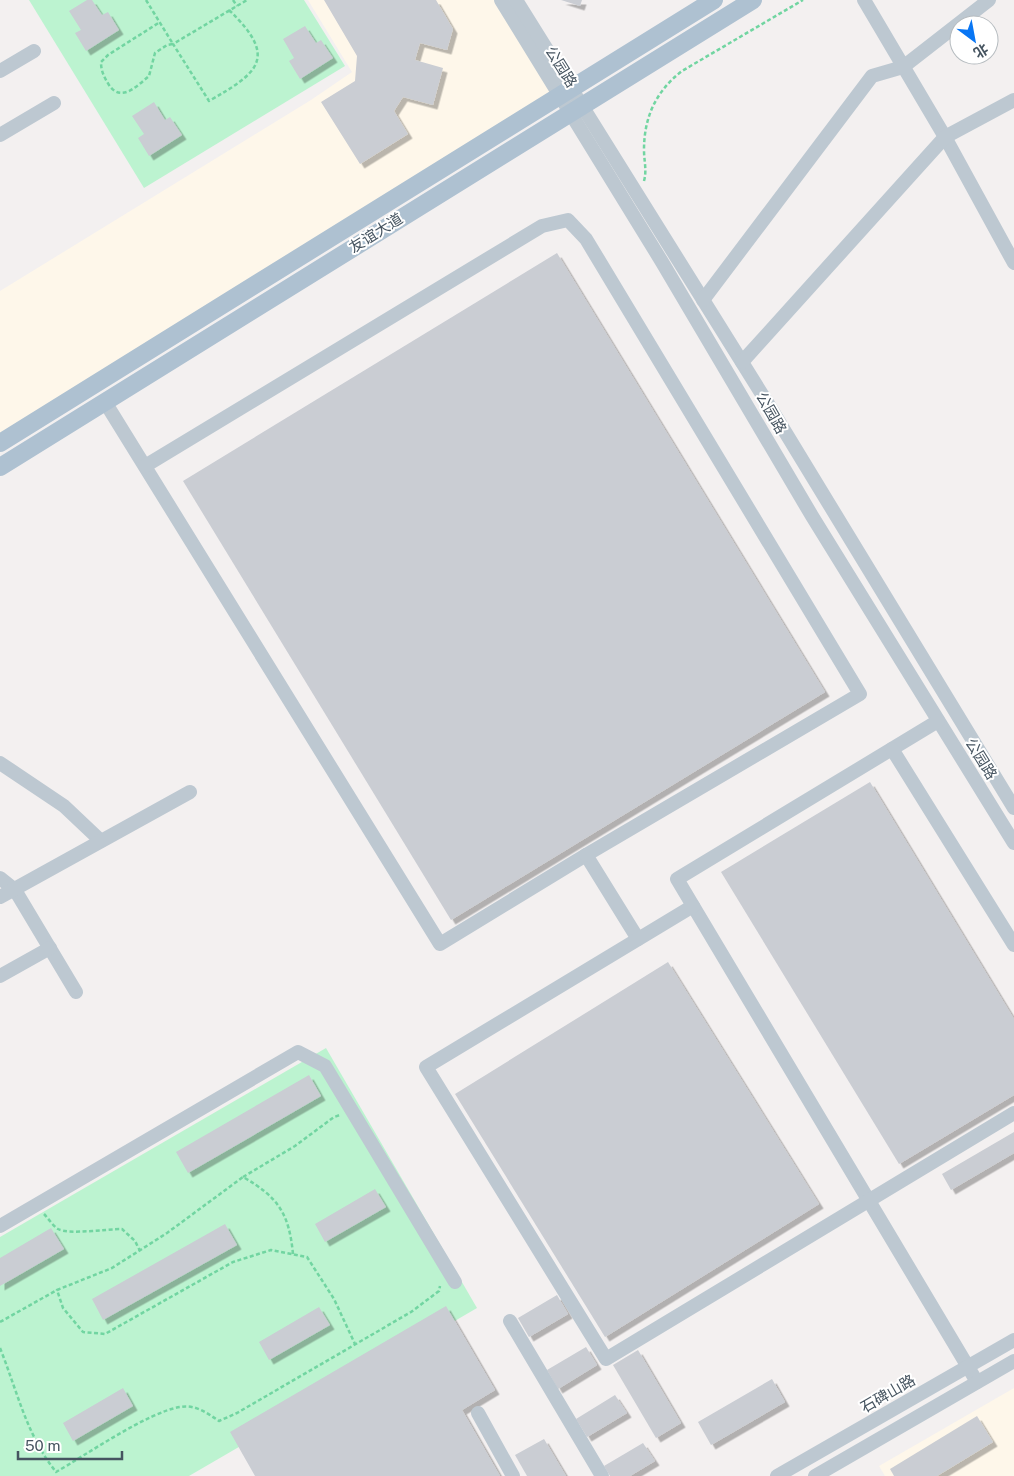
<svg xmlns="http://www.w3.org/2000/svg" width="1014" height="1476" font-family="'Public Sans','Noto Sans SC',sans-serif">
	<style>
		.commercial { fill: #fef7ea }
		.green { fill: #bcf3d0 }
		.building { fill: #cacdd3; filter: url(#shadow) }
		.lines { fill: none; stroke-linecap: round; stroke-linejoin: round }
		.path { stroke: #71d5a1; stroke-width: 2.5; stroke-dasharray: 4 2.5; stroke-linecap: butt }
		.minor { stroke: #bdc8d1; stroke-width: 14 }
		.major { stroke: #aec1d1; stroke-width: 18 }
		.labels { text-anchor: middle; stroke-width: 4; stroke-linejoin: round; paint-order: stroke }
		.street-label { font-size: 15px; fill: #465460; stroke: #fff }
	</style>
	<defs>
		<filter id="shadow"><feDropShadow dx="4.5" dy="4.5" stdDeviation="0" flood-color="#0004"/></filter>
	</defs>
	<rect width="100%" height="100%" fill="#f3f0f0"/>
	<!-- commercial -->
	<g class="commercial">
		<path d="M308,0H497L556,92L0,438V291L311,100L352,72Z"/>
		<path d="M1014,1388V1476H885L879,1466Z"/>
	</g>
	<!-- green -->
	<g class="green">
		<path d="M29,0H304L345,66L144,188Z"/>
		<path d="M326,1048L477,1308L189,1476H0V1237Z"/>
	</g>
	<!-- building -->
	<g class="building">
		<path d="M87,0H92L102,15L108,12L119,30L86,51L75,33L81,30L69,11Z"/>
		<path d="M324,0H436L453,29L447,50L420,43L415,60L443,68L433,105L403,97L394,111L408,134L360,164L321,102L355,81L357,56Z"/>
		<path d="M561,0H582L580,6Z"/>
		<path d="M305,26L316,43L321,40L333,58L300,79L289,61L294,58L283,39Z"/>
		<path d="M154,102L165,120L170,117L182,135L149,156L138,138L144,134L132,116Z"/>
		<path d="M557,253L825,692L451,920L183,481Z"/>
		<path d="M870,782L1014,1019V1095L899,1164L721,872Z"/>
		<path d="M668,962L819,1204L605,1337L455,1094Z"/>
		<path d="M309,1075L321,1096L188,1173L176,1152Z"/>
		<path d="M1014,1132V1153L951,1190L942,1174Z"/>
		<path d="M375,1189L386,1207L325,1242L315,1224Z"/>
		<path d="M225,1224L237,1245L103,1320L92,1299Z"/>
		<path d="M51,1228L64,1249L0,1286V1258Z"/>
		<path d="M557,1295L568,1314L529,1337L518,1318Z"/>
		<path d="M446,1306L495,1390L462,1410L500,1476H255L230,1432Z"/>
		<path d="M319,1307L330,1325L269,1360L259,1342Z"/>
		<path d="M586,1347L597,1365L558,1389L547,1370Z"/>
		<path d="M638,1350L681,1423L656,1438L613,1365Z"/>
		<path d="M772,1379L785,1402L711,1445L698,1422Z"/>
		<path d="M123,1388L133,1406L73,1441L63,1423Z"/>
		<path d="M615,1395L627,1413L587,1437L576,1419Z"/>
		<path d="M977,1416L993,1442L937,1476H894L890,1469Z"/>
		<path d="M544,1439L566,1476H527L515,1455Z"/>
		<path d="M643,1443L655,1461L630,1476H610L604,1466Z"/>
	</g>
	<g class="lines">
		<!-- path -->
		<g class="path">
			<path d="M146,0L173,44L167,45L155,53L149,76C137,86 121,103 109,85C104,77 101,71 101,62L108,55L160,22"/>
			<path d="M233,0L237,6"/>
			<path d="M229,10C279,58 258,73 209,101L173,44L247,0"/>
			<path d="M644,181C647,170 644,161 644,150C644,117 656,91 682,71L803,0"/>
			<path d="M243,1177L295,1146L334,1117L340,1115"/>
			<path d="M44,1214C48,1218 53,1226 58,1229C69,1235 106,1229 122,1229L135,1241L140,1251"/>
			<path d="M293,1254C289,1213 278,1197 243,1177L167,1233L112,1268L57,1290L63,1308L83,1332L105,1334L233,1262L271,1250L307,1257L334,1299L355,1344"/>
			<path d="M0,1322L57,1290"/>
			<path d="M0,1348C18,1393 26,1434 56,1472C86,1455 148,1412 180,1407C195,1404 207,1413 219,1421L237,1413L411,1312L439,1291L440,1286"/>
		</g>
		<!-- minor -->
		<g class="minor">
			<path d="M501,0L662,262L812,516L1014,843"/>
			<path d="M516,0L773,412L1014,808"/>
			<path d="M864,0L945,137L1014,263"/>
			<path d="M0,71L34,51"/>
			<path d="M0,135L54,103"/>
			<path d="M703,300L872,76L903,67L989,0"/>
			<path d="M742,362L945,137L1014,100"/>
			<path d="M105,402L440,944L586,855L638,939"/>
			<path d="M145,466L542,226L568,220L586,239L860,694L586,855"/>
			<path d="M938,721L677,879L977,1382"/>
			<path d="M892,749L1014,945"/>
			<path d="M0,763L64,806L101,841"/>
			<path d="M0,878L15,890L76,992"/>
			<path d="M0,897L190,792"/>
			<path d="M693,906L426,1067L606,1359L1014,1113"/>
			<path d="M0,976L50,948"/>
			<path d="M0,1226L298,1052L325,1066L455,1282"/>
			<path d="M510,1321L602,1476"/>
			<path d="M478,1413L513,1476"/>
			<path d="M777,1476L1014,1340"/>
			<path d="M815,1476L1014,1361"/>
		</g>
		<!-- major -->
		<g class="major">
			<path d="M0,443L714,0"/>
			<path d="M0,467L753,0"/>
		</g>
	</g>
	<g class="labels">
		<!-- street labels -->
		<g class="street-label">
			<text transform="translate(561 67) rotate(58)" y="5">公园路</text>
			<text transform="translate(376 233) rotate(-32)" y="5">友谊大道</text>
			<text transform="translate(771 413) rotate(60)" y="5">公园路</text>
			<text transform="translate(981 759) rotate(58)" y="5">公园路</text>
			<text transform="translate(888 1394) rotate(-30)" y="5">石碑山路</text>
		</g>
	</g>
	<!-- north arrow -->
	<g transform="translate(974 40) rotate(148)"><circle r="24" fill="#ffffff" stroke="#b5bbbf"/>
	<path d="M0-4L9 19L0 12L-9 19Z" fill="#0976f4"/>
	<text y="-8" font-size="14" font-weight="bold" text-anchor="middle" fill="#465460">北</text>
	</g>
	<!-- scale -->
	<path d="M18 1451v8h104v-8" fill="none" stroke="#465460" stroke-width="2.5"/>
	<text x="25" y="1451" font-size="15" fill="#465460" stroke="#ffffff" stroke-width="4" paint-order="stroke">50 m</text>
</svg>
